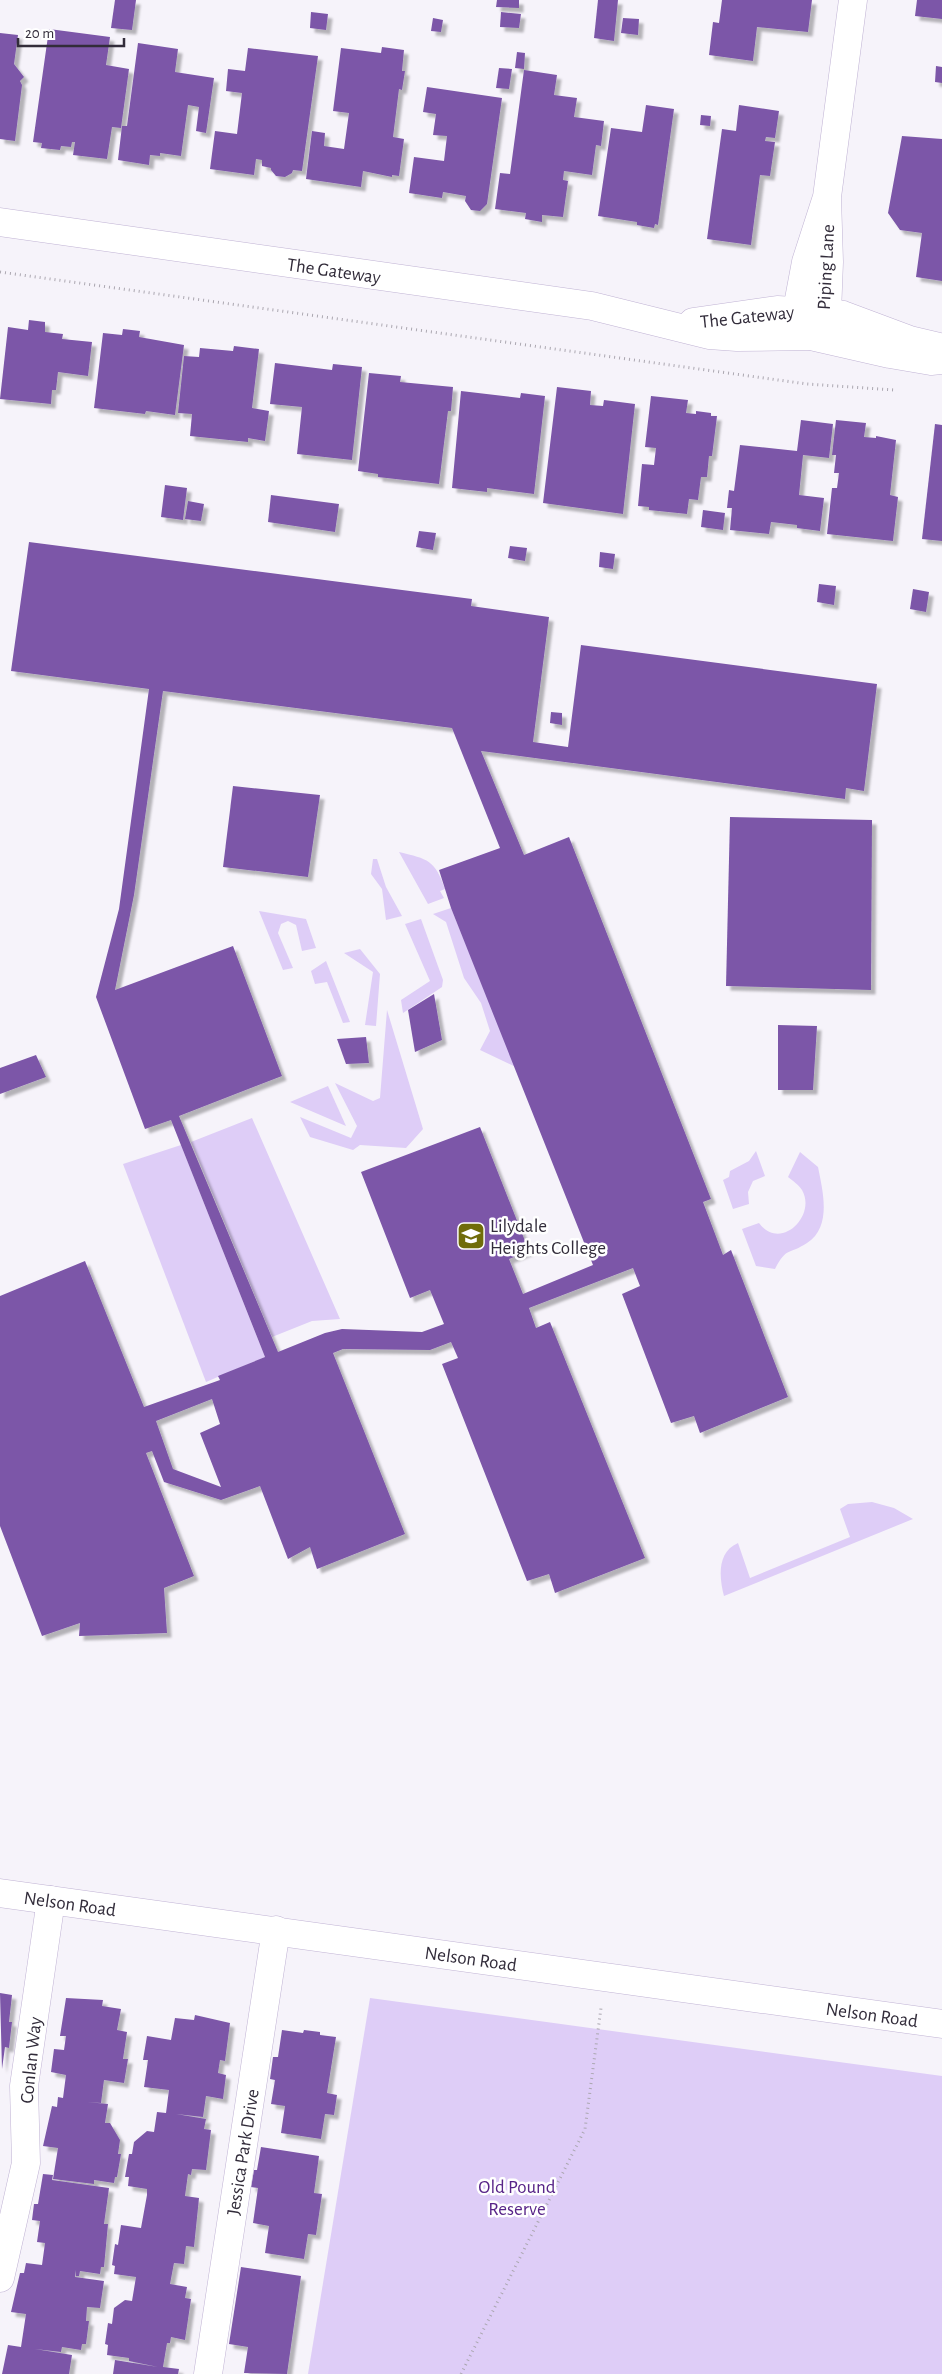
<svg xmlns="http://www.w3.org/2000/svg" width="942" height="2374" font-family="'Alegreya Sans',sans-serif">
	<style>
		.green { fill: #decdf7 }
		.building { fill: #7c56a8; fill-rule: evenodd; filter: url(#shadow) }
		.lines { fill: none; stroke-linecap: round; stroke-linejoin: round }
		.minor-casing { stroke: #c0b3d4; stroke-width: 29 }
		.path { stroke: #aba7b0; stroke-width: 3; stroke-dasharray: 1 4; stroke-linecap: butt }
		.minor { stroke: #fff; stroke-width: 28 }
		.labels { text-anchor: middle; stroke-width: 5; stroke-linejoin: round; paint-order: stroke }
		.street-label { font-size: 19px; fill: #322c3a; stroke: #fff }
		.poi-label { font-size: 19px; fill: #322c3a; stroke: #fff; text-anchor: start }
		.park-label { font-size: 19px; fill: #582488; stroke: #fff }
	</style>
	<defs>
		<filter id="shadow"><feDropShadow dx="4.5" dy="4.5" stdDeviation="1" flood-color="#0004"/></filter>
	</defs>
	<rect width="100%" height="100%" fill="#f6f3fa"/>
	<!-- green -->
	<g class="green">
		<path d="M399,852C428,859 435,860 445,889L440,891L444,898L428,904Z"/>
		<path d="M373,859H377L386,887L402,916L386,920L382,889L371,874Z"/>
		<path d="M451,908L516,1067L480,1050L490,1031L481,1003L464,978L446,922L433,914Z"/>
		<path d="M259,911L306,919L316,948L302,951L296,925L288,921L281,924L278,933L293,968L283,970Z"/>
		<path d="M421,919L443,980L442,987L403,1013L401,1000L430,981L405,924Z"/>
		<path d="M360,949L380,974L376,1026L365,1025L373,972L344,953Z"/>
		<path d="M326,961L350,1022L343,1023L327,982L315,984L311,971Z"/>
		<path d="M387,1010L423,1129L406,1148L360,1145L353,1150L310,1137L300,1117L351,1138L357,1126L335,1083L373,1101L380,1098Z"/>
		<path d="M328,1086L346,1126L290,1102Z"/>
		<path d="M252,1118L340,1319L312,1321L272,1337L191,1142Z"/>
		<path d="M181,1145L265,1357L206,1382L123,1164Z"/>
		<path d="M756,1151L765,1176L753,1181L748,1192L749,1204L733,1209L723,1180L729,1177L730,1171L749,1161Z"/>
		<path d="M800,1152L818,1167C823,1192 832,1227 807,1243C789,1255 787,1246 775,1269L756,1266L742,1229L759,1223C780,1252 817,1216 802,1190C799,1185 793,1181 788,1177Z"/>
		<path d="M872,1502L894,1508L913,1519L724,1596C719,1577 717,1552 738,1543L750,1578L850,1537L840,1509L848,1504Z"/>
		<path d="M370,1998L942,2076V2374H308Z"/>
	</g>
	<!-- building -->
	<g class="building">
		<path d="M115,0H136L132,30L111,28Z"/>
		<path d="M497,0H519V8L496,7Z"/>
		<path d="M598,0H618L614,41L594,38Z"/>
		<path d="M722,0H812L808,32L757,27L753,61L709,55L713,22L719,23Z"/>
		<path d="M917,0H942V19L915,16Z"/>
		<path d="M311,12L328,14L326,30L310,28Z"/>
		<path d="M501,12L521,14L519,28L500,27Z"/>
		<path d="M433,18L443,20L441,32L431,31Z"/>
		<path d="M623,18L639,19L638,35L621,33Z"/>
		<path d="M49,29L110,37L106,65L129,69L121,128L112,127L107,159L73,155L75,142H72L71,147L61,146L60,150L41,148L42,143L33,142Z"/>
		<path d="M0,33L18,35L14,64L24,77L20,81L22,85L15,141L0,139Z"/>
		<path d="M138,43L178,49L175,72L214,78L206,133L196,131L199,107L188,105L181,156L160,153V156L150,155L149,165L118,160L122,126H127Z"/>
		<path d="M382,47L404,50L402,71H405L402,90L399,89L393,137L404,139L399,176L392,175V177L363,171L361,187L306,179L312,131L325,133L324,146L344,149L349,113L333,111L341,48L381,53Z"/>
		<path d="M248,48L318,56L302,171L293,170L292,173L285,177L276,176L271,170V168L262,166V160L256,159L254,175L210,169L215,131L237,134L242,93L226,91L228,69L245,71Z"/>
		<path d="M517,52L525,53L524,69L515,68Z"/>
		<path d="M936,66L942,67V83L935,82Z"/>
		<path d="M499,68L512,69L509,89L496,88Z"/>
		<path d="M524,70L557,75L554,95L577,98L574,117L604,121L601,146L596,145L592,175L564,171L563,180L568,181L563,217L542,215V222L525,219L526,213L495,209L500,173L510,174Z"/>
		<path d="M427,87L502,98L487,204L480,211L471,210L465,201L466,196L443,192L442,198L409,193L414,157L444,161L447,136L433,135L436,114L423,112Z"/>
		<path d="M646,105L674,109L658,225L655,224L654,228L637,225V222L598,216L611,128L642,132Z"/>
		<path d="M739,105L779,111L775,138L766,137L765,141L775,142L770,176L760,175L751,245L707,239L722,129L736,131Z"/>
		<path d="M701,115L711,116L710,126L700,125Z"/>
		<path d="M902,136L942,139V281L916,277L922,233L900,230L888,213Z"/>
		<path d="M29,320L45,322V332L63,334L62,339L92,342L88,376L58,372L56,390H52L51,404L0,399L8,327L28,330Z"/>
		<path d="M123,329L140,331L139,337L184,345L175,415L146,411L145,414L94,408L103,333L122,335Z"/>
		<path d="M234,346L259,349L252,408L269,411L265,441L248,438V442L190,436L192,414L178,413L184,356L199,357L200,348L233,351Z"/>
		<path d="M275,363L332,370L333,364L362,367L352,460L297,454L302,407L270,404Z"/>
		<path d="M369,373L401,376L400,382L453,387L451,411H448L439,484L378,477V474L358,471Z"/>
		<path d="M557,387L591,391L590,405L603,406L604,400L635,404L623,514L543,503Z"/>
		<path d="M461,391L520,398L521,393L545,396L534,494L487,488V492L452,488Z"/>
		<path d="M651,396L688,400L686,413L696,414V411L711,413V416H717L712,456H709L707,477H701L698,500L689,499L687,514L649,510V507L638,506L642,464L654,465L656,448L645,447Z"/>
		<path d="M801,420L833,424L829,458L803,455L799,495L824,498L820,531L797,528V525L771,522L769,534L730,530L732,508H727L729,490L734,491L740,445L797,451Z"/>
		<path d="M836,420L866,423L864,437L876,438V436L896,440L890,495L898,497L893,541L827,534L832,488H837L839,473H834L836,455H832Z"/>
		<path d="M935,424L942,425V541L922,539Z"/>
		<path d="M165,485L187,488L183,520L161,517Z"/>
		<path d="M271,495L339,504L335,532L268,522Z"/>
		<path d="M188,501L204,504L201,521L185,519Z"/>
		<path d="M703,510L725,513L723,530L701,527Z"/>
		<path d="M419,531L436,533L433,550L416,547Z"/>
		<path d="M29,542L472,599L471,606L549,617L533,742L568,747L581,645L877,684L864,791L846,788L845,799L481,751L524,855L569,837L711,1199L703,1202L723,1255L731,1250L788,1397L700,1433L694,1416L671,1423L622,1294L640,1286L633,1268L529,1308L536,1328L550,1322L645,1558L555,1593L549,1574L527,1581L442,1364L458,1358L451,1342L430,1350L343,1349L333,1353L405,1534L317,1569L310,1547L288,1559L260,1486L221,1500L164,1482L152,1451L146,1453L194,1576L164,1588L167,1633L79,1636L80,1623L42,1636L0,1526V1296L85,1261L144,1407L220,1380L218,1376L265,1357L171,1120L145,1129L96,997L119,909L149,689L11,671ZM163,691L452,728L500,848L439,870L451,908L593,1265L523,1294L509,1259L529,1251L480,1127L361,1172L410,1298L430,1290L444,1324L422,1332L342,1329L325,1333L278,1352L179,1116L282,1076L233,946L115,990L134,895ZM212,1399L220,1424L200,1433L221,1487L173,1469L156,1421Z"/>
		<path d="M510,546L527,548L525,561L508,558Z"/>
		<path d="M600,552L615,554L613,569L599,567Z"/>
		<path d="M819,584L836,586L834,605L817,602Z"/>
		<path d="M913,589L929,592L926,612L910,609Z"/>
		<path d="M551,712L562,713V725L550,723Z"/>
		<path d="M233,786L320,795L308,877L223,867Z"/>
		<path d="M730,817L872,820L871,990L726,986Z"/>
		<path d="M434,994L442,1040L415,1052L408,1010Z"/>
		<path d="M778,1025L817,1026L813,1090H778Z"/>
		<path d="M366,1037L369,1063L346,1064L337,1039Z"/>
		<path d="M36,1055L46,1077L0,1094V1068Z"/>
		<path d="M0,1993L12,1995L9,2022H12L9,2048L5,2047L2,2069Z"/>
		<path d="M66,1998L103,2000L102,2006L121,2009L117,2030L127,2032L123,2059H128L124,2083L104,2080L101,2103L87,2102L108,2104L105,2123H110L120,2140L118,2154H121L117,2177H115L114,2183L94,2180V2184L53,2179L58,2148L43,2146L52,2106L57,2107L58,2097L63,2098L66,2075L51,2072L54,2049L64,2050L66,2036H60Z"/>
		<path d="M195,2015L230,2023L225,2061L220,2060L218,2073L226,2075L223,2099L206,2096L203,2117L176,2114L206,2119L204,2129L211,2130L206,2170L192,2169L191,2175L188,2174L185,2196L199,2198L194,2247L186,2246L184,2264L174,2263L170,2284L187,2287L185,2298L191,2299L185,2340L171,2337L170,2343H167L163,2367L179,2369L178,2374H113L115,2360L158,2367L129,2361V2358L107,2355L108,2345L105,2344L108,2323L112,2324L114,2308L125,2300L132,2301L136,2277L114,2274L115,2266L112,2265L115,2244L118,2245L121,2225L141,2228L147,2195V2189L128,2186L129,2177H125L129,2154H132L134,2142L147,2131L154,2132L157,2112L166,2113L169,2090L144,2087L148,2060H143L147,2036L171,2040L175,2018L194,2020Z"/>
		<path d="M282,2030L303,2033L304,2030L320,2032V2035L336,2037L327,2093L337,2095L334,2115L325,2114L321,2139L281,2133L285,2106L271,2104L275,2080L270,2079L273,2057H278Z"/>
		<path d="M261,2147L319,2156L314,2193L322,2194L316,2235L308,2234L304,2259L265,2253L269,2226L253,2223L258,2188L251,2187L254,2170H257Z"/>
		<path d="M43,2174L53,2175L52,2180L109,2188L104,2224H108L104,2267H101L100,2274L80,2271L79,2276H76V2270L75,2277L104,2281L100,2308L87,2307L86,2321H89L86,2344H82L81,2350L62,2347L61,2352L35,2349L72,2355L69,2374H2L8,2345L21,2347L26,2314L11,2312L20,2273H24L26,2263L42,2265L45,2243L37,2242L40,2221L32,2220L34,2204H38Z"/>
		<path d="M241,2267L301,2276L287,2374L244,2373L248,2347L229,2344Z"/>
	</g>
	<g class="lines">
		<defs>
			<g id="minor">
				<path d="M827,197L829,262L827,313L811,336L797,310L806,262L827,197L853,0"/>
				<path d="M0,222L592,306L709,335L737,337L811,336L890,354L931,361L942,360"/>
				<path d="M693,322L777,310L827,313L843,315L910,340L939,347"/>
				<path d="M0,1893L942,2024"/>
				<path d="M0,2278L26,2163L24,2086L51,1900"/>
				<path d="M208,2374L276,1930"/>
			</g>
		</defs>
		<!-- minor casing -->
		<use href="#minor" class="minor-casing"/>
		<!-- path -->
		<g class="path">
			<path d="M0,272L807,384L894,390"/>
			<path d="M461,2374L585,2129L601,2008"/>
		</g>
		<!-- minor -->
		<use href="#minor" class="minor"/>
	</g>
	<!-- icons -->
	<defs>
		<symbol id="school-square" viewBox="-11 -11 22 22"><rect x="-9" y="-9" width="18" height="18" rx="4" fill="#706c0a" stroke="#fff"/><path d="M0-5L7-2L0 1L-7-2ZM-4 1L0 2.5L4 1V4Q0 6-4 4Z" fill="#fff"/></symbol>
	</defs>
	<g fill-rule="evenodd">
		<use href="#school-square" x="455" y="1220" width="32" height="32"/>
	</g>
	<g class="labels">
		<!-- street labels -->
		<g class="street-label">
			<text transform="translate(825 267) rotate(-87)" y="7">Piping Lane</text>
			<text transform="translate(334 270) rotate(8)" y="7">The Gateway</text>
			<text transform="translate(747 316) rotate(-6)" y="7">The Gateway</text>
			<text transform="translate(70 1903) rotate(8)" y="7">Nelson Road</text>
			<text transform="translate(471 1958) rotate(8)" y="7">Nelson Road</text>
			<text transform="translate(872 2014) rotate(8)" y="7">Nelson Road</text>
			<text transform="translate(30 2060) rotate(-84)" y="7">Conlan Way</text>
			<text transform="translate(242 2152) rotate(-81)" y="7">Jessica Park Drive</text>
		</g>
		<!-- poi labels -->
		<g class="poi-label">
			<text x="490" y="1232">Lilydale<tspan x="490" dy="22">Heights College</tspan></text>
		</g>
		<!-- park labels -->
		<g class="park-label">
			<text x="517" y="2193">Old Pound<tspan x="517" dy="22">Reserve</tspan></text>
		</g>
	</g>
	<!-- scale -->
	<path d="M18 38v8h106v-8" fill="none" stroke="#322c3a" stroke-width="2.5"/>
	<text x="25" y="38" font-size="15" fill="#322c3a" stroke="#ffffff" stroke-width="4" paint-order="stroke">20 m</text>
</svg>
